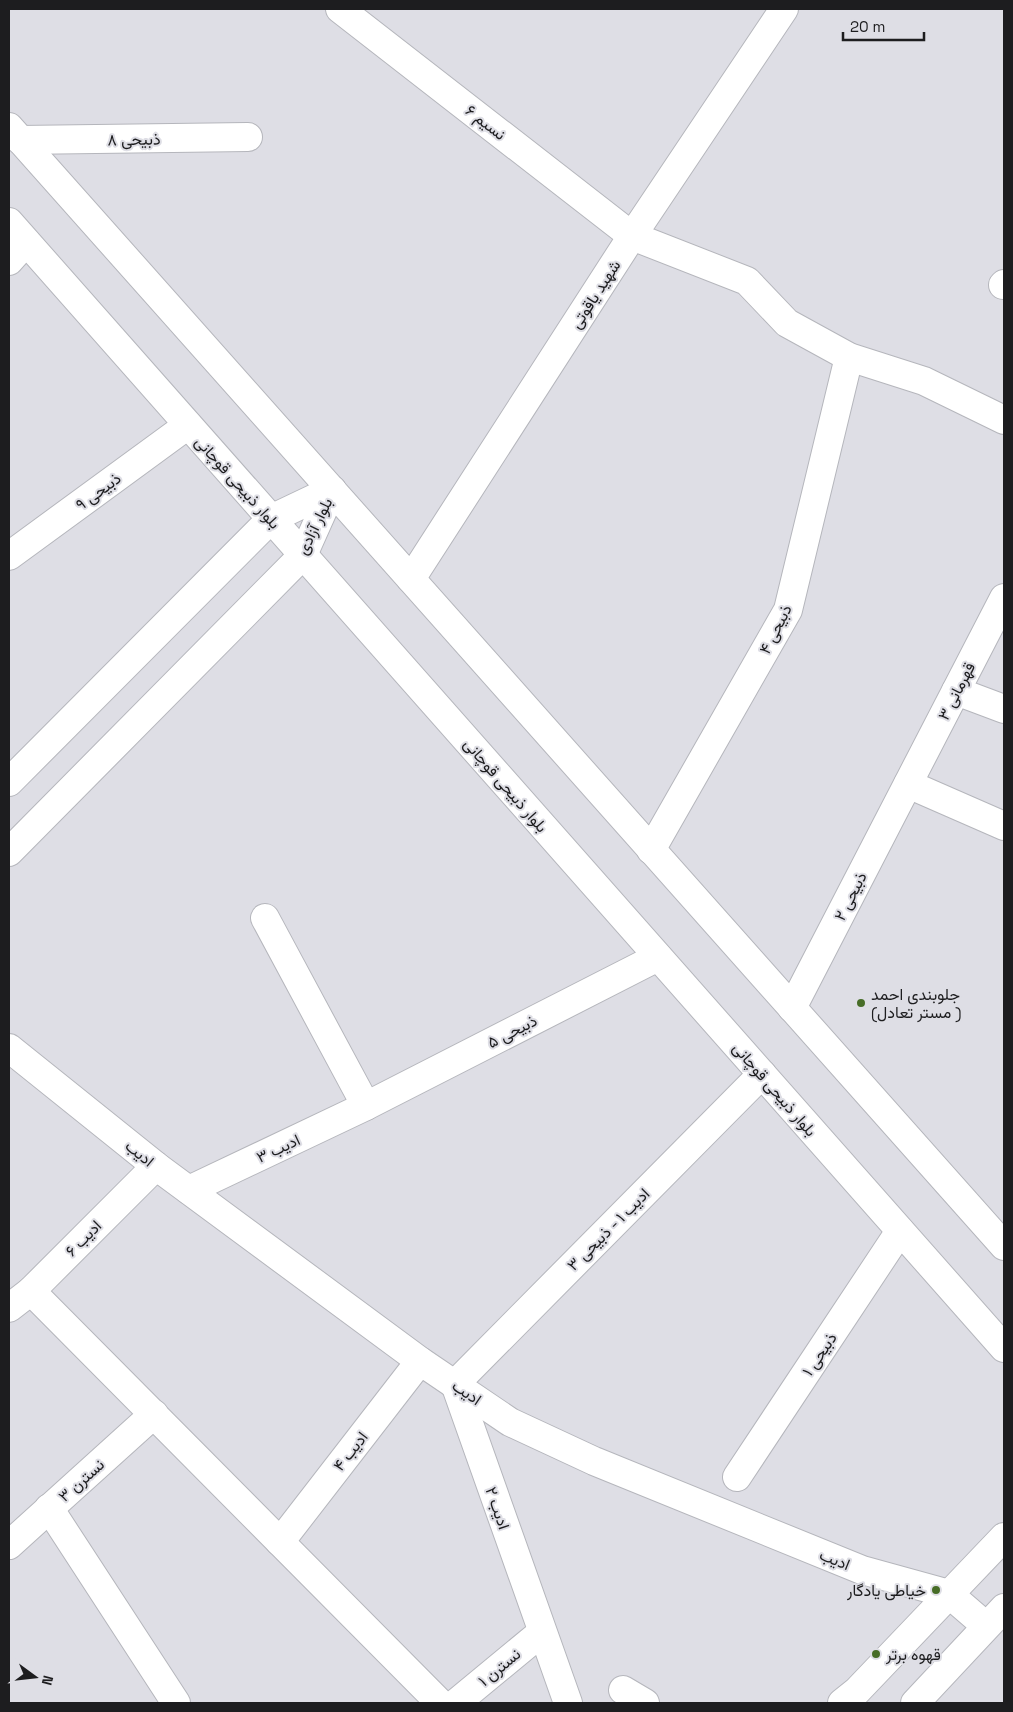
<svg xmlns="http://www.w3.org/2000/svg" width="1013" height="1712" font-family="'Space Grotesk',Vazirmatn,sans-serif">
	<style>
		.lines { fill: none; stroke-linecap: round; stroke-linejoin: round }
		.minor-casing { stroke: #b5b6bc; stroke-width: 30 }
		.tertiary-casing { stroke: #b5b6bc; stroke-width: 30 }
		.secondary-casing { stroke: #b5b6bc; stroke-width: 30 }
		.minor { stroke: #fff; stroke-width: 28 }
		.tertiary { stroke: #fff; stroke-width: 28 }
		.secondary { stroke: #fff; stroke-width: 28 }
		.poi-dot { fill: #476d27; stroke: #dedee5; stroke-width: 2 }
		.labels { text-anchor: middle; stroke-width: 4; stroke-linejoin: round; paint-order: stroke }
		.street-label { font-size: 16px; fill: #1d1d1f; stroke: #dedee5 }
		.poi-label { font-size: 16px; fill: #1d1d1f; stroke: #dedee5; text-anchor: start }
	</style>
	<rect width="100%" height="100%" fill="#dedee5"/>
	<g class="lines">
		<defs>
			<g id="minor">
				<path d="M340,9L632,236L747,281L787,323L849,357L924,381L1004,420"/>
				<path d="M20,140L248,137"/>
				<path d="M9,261L26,242"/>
				<path d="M1003,285L1004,284"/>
				<path d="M9,556L188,425"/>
				<path d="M411,579L632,236L784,9"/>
				<path d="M956,691L1004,709"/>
				<path d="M908,784L1004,826"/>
				<path d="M651,850L788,610L849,357"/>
				<path d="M265,918L366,1106"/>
				<path d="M792,1008L1004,598"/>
				<path d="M189,1190L366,1106L658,957"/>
				<path d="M31,1291L440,1703"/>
				<path d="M9,1308L31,1291L156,1166"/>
				<path d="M737,1477L900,1231"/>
				<path d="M49,1508L176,1703"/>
				<path d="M280,1542L420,1361"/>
				<path d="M9,1545L154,1414"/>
				<path d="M623,1690L645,1703"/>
				<path d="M456,1703L542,1632"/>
				<path d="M568,1703L455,1384L762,1074"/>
			</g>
			<g id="tertiary">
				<path d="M9,782L271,519L332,490"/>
				<path d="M9,852L303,555L332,490"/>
				<path d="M9,1048L156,1166L420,1361L510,1422L594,1461L862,1570L949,1594L986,1626"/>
				<path d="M842,1703L857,1691L1004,1537"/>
				<path d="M915,1703L1004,1608"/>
			</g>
			<g id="secondary">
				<path d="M9,127L1004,1246"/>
				<path d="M9,222L1004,1348"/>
			</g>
		</defs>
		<!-- minor casing -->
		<use href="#minor" class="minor-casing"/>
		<!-- tertiary casing -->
		<use href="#tertiary" class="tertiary-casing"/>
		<!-- secondary casing -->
		<use href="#secondary" class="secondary-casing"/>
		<!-- minor -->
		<use href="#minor" class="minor"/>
		<!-- tertiary -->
		<use href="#tertiary" class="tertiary"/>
		<!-- secondary -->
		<use href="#secondary" class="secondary"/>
	</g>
	<!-- markers -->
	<g class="poi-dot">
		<circle cx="861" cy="1003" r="5"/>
		<circle cx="936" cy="1590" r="5"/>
		<circle cx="876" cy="1654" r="5"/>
	</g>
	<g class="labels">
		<!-- street labels -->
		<g class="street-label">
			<text transform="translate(486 122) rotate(38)" y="6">نسیم ۶</text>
			<text transform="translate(134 139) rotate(-1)" y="6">ذبیحی ۸</text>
			<text transform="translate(595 294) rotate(-57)" y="6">شهید یاقوتی</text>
			<text transform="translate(238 482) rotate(48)" y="6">بلوار ذبیحی قوچانی</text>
			<text transform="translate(98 491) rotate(-36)" y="6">ذبیحی ۹</text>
			<text transform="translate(314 526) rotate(-64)" y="6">بلوار آزادی</text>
			<text transform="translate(775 629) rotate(-63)" y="6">ذبیحی ۴</text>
			<text transform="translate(956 691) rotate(-63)" y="6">قهرمانی ۳</text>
			<text transform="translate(506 785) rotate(49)" y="6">بلوار ذبیحی قوچانی</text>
			<text transform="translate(850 896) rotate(-63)" y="6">ذبیحی ۲</text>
			<text transform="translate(512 1031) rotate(-27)" y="6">ذبیحی ۵</text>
			<text transform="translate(775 1089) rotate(49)" y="6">بلوار ذبیحی قوچانی</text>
			<text transform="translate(278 1148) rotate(-25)" y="6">ادیب ۳</text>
			<text transform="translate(140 1153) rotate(39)" y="6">ادیب</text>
			<text transform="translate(608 1229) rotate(-45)" y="6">ادیب ۱ - ذبیحی ۳</text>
			<text transform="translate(83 1238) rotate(-45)" y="6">ادیب ۶</text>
			<text transform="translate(819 1354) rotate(-56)" y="6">ذبیحی ۱</text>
			<text transform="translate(467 1392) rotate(34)" y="6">ادیب</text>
			<text transform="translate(350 1451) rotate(-52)" y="6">ادیب ۴</text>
			<text transform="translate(81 1480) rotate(-42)" y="6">نسترن ۳</text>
			<text transform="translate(498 1508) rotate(71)" y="6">ادیب ۲</text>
			<text transform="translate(835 1559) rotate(22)" y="6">ادیب</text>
			<text transform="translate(499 1667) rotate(-40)" y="6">نسترن ۱</text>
		</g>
		<!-- poi labels -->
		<g class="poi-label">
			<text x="871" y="1000">جلوبندی احمد<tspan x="871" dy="18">(مستر تعادل )</tspan></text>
			<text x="926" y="1596" text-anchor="end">خیاطی یادگار</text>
			<text x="886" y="1660">قهوه برتر</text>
		</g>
	</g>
	<!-- border -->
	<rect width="1013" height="1712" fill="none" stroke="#1d1d1f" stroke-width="20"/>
	<!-- north arrow -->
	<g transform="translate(35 1677) rotate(105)" stroke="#dedee5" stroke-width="4" paint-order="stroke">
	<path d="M0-4L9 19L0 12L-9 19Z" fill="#1d1d1f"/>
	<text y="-8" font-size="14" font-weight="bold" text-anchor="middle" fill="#1d1d1f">N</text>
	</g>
	<!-- scale -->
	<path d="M843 32v8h81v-8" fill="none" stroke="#1d1d1f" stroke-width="2.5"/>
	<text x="850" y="32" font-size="15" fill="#1d1d1f" stroke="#dedee5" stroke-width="4" paint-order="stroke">20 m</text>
</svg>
